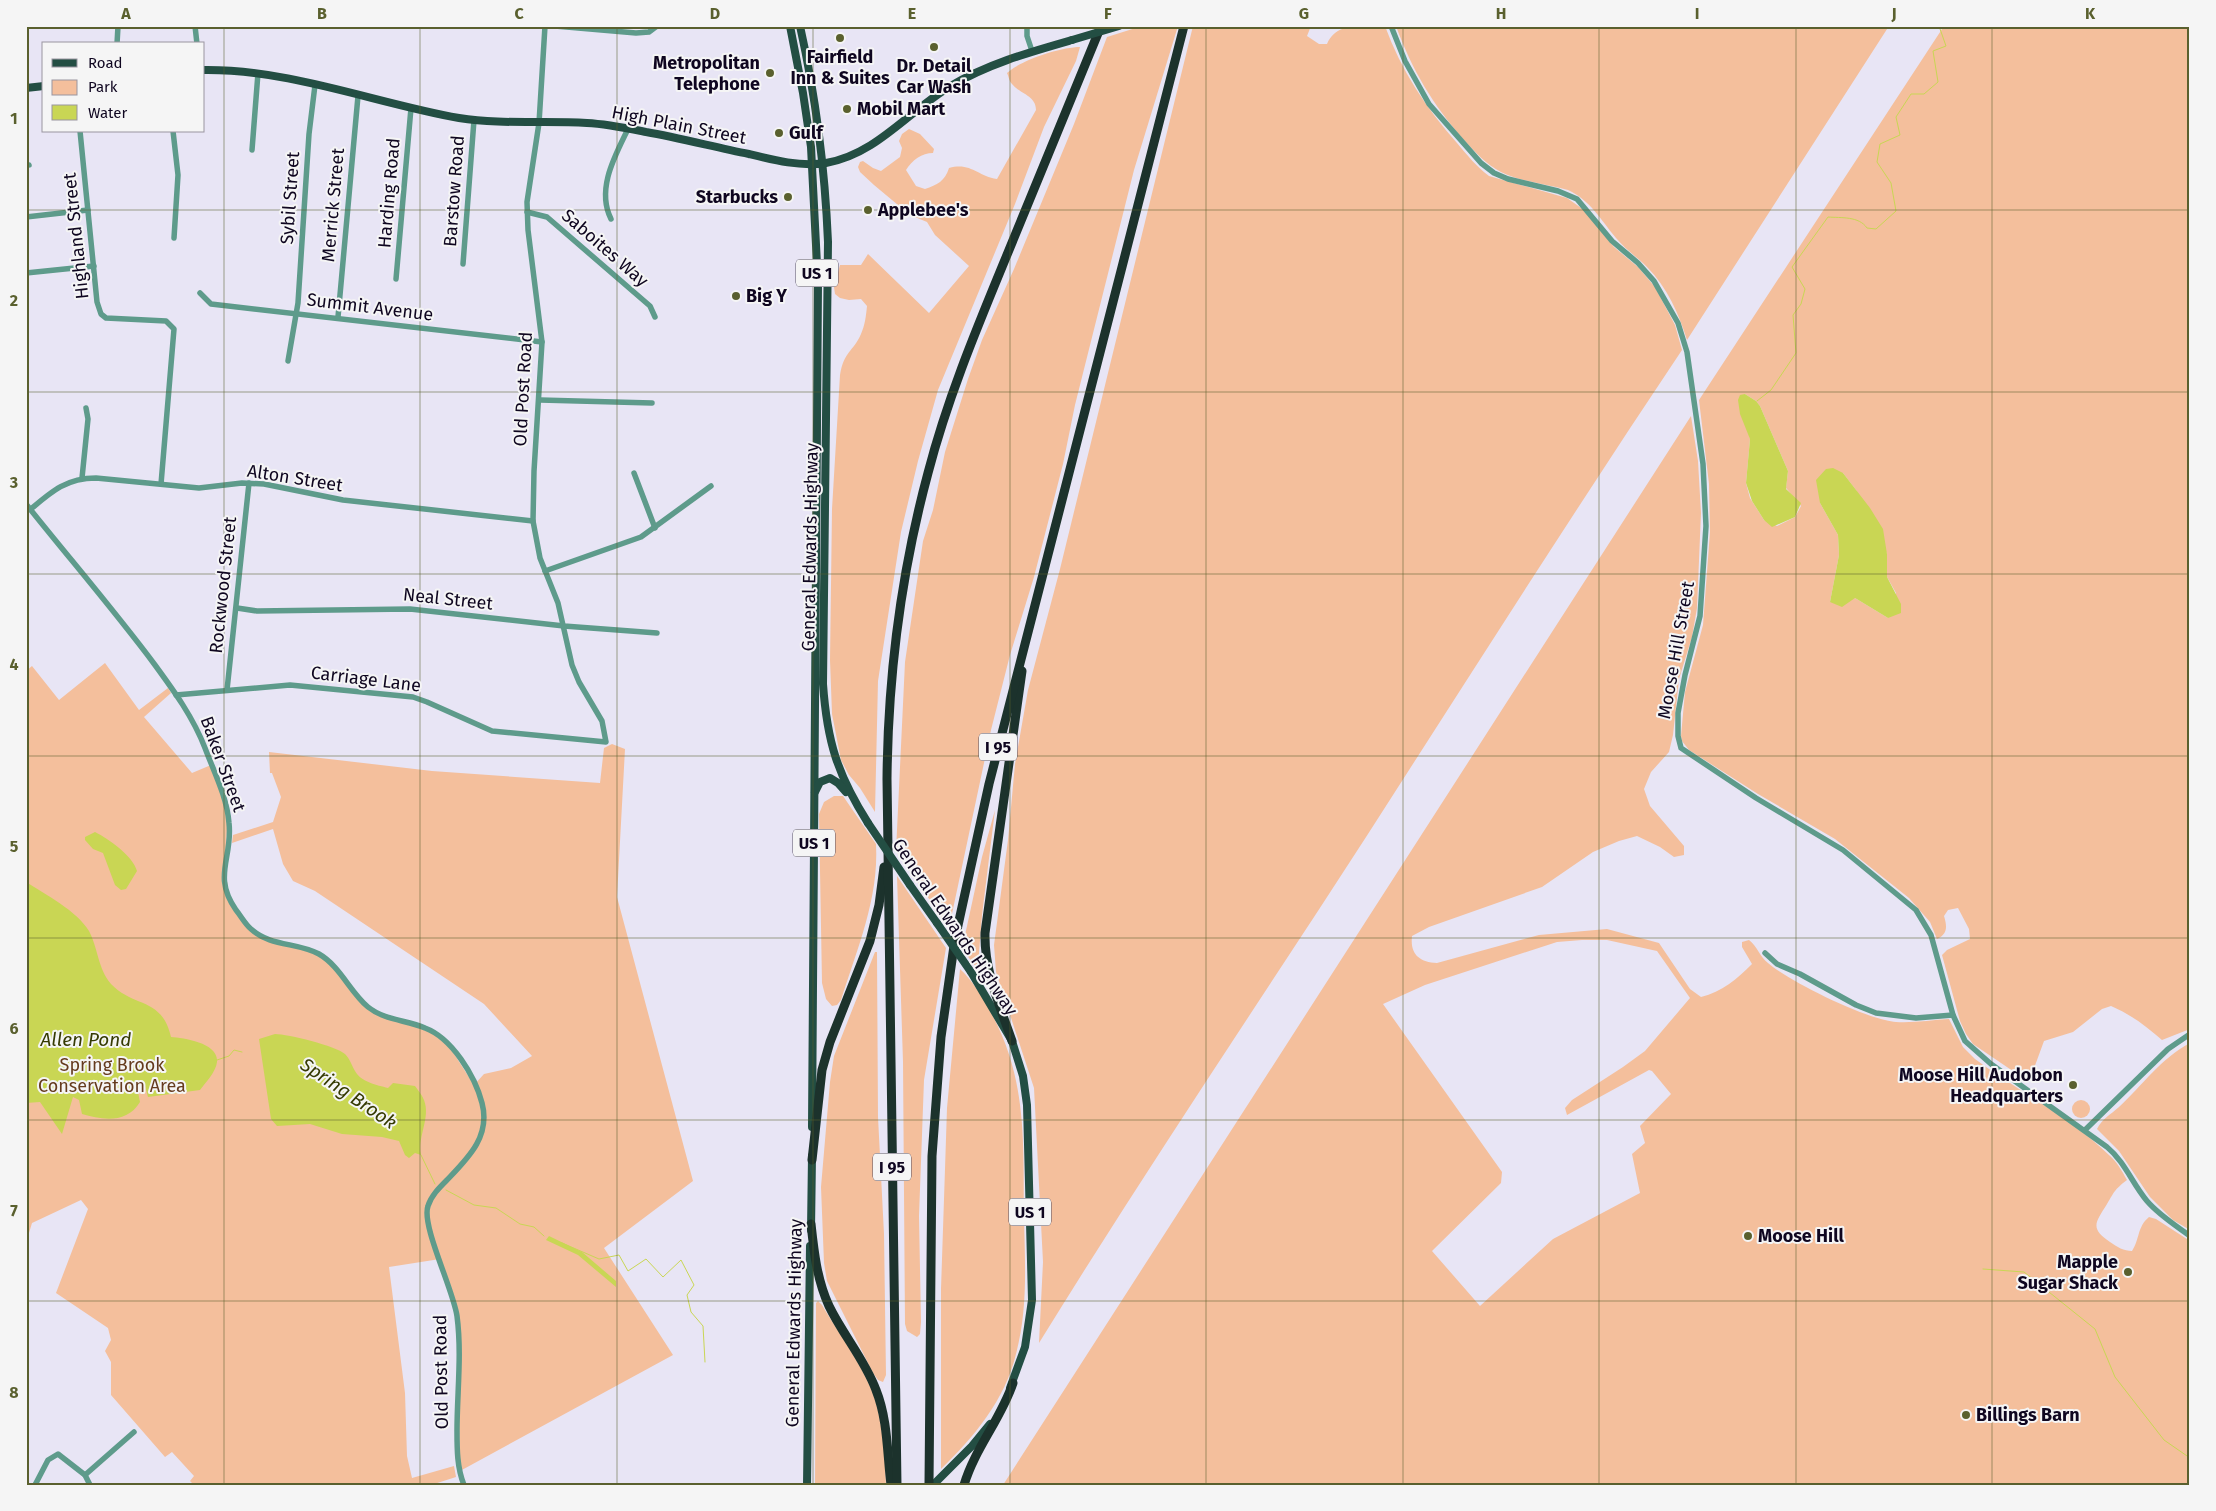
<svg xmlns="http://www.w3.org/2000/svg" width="2216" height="1511" font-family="'Fira Sans',sans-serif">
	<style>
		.green { fill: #f4bf9c; fill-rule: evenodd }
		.water { fill: #c9d654 }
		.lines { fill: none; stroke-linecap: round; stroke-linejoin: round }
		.stream { stroke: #c9d654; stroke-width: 1 }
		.minor { stroke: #5e9b8b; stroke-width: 5.5 }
		.major { stroke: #234e43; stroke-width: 8 }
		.highway { stroke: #1c322c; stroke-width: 9 }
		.major-bridge { stroke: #234e43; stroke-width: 8 }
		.grid { fill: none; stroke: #5a602e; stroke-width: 1; stroke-opacity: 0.55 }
		.poi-dot { fill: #5a602e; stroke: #f5f5f5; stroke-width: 2 }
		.labels { text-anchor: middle; stroke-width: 4; stroke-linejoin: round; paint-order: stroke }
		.shield { fill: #f5f5f5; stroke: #544e60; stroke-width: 1 }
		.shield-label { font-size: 16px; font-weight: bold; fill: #0f0620 }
		.poi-label { font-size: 18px; font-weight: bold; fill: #0f0620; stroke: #f5f5f5; text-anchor: start }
		.street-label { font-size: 18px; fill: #0f0620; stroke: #f5f5f5 }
		.park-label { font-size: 18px; fill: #653b1d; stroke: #f5f5f5 }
		.water-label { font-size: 19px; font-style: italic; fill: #363b03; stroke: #f5f5f5 }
		.neatline { fill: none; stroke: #5a602e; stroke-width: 2 }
		.grid-label { font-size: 16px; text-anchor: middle; font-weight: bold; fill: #5a602e }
	</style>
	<rect width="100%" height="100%" fill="#e8e5f5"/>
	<!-- green -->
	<g class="green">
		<path d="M1142,26H1178L1134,170L1075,405L1063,464L1034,577L1010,655L991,730L949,928L896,851L905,662L923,541L933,510L945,452L968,379L982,340L1014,269L1074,124L1107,37Z"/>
		<path d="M1193,26H1311L1307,36L1319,44H1327C1337,21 1364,26 1385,26C1401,70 1426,108 1457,143C1467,155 1477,167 1489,176L1567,198L1584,210L1614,247L1638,267L1655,287L1675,325L1682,350C1575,510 1472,672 1368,834C1258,1004 1145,1171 1039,1343L1043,1262L1034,1088L996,972L994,945L1008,840L1015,764L1028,690L1060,569Z"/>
		<path d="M1396,26H1889L1687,340C1679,314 1667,287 1647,267C1637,257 1625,249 1616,238C1601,220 1590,200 1568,190C1546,184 1522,182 1501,172C1487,165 1475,152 1464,140C1433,105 1412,70 1396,26Z"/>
		<path d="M1944,26H2190V1029L2162,1040C2146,1026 2130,1014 2111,1006L2102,1009L2073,1032L2044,1041L2029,1082L1973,1044L1966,1034L1960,1021L1942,955L1947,950L1970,939L1969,929L1958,908L1948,910L1944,916C1947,926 1948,934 1937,939L1930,922L1909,898L1835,839L1758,794L1689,750L1682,741L1681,736L1685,692L1703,625L1710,532L1709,484L1699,400ZM1745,394L1756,401L1760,406L1788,471L1786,488L1801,506L1795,517L1777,526L1764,520L1750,498L1746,483L1750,439ZM1843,473L1856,490L1887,554V577L1896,593L1888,618L1855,598L1830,602L1839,555L1838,535L1820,503Z"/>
		<path d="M1080,47L1076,61L1044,127L1015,204L938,390L918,461L901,532L878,681L875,812L860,788L849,775L841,760L832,714L830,660L832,509L840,375C844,351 853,352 861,334C865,325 866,316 867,306L861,299L849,300L840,298L835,294L834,287L840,265H861L868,254L929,313L969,266L935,235L927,222L910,215L874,185L860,172L858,167L860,162L863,161L873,168L881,171L900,157L902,148L899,141L902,134L909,129L920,134L934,149L933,153C922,153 912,160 906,170L916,186L925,189C937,185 945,181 949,168C971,162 977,176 997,179L1036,110C1036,95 1020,94 1012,84C1009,81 1009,77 1007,73C1021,60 1061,47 1080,47Z"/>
		<path d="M1691,416L1698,461L1701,513L1697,608L1692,637L1679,679L1673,735L1669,752L1651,772L1644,789L1650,806L1684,846V855L1674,857L1660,847L1637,836L1619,841L1593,852L1542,887L1429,927L1412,936C1410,954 1419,962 1437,963L1539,935L1607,929L1659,943L1690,989L1701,997C1722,992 1737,979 1752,964L1742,947V942L1749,940C1757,946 1760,957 1768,963C1790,982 1868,1020 1896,1022C1914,1023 1932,1020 1949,1019L1963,1047L1975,1059C2017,1090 2072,1119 2109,1155C2117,1162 2122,1171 2127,1180C2114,1190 2115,1191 2107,1204C2096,1222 2089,1228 2110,1242C2117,1247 2124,1251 2132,1251C2140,1239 2137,1227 2149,1217L2156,1219L2190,1241V1485H1003ZM1582,940H1607L1657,951L1690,998L1645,1051L1623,1067L1572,1100L1565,1108L1567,1115L1649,1070L1652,1071L1671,1094L1640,1126L1645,1143L1632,1154L1640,1193L1553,1239L1480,1306L1432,1251L1501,1183L1502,1172L1383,1004L1425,985L1557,942Z"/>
		<path d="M105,663L139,710L168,688L171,693L144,717L192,773L211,765L228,814L225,862L229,900L258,934L319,954L373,1010L424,1027L449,1046L474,1085L484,1074L511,1068L532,1056L484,1004L315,891L293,881L283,864L273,829L232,843L233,835L273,822L281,797L272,773H270L269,752L432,771L600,783L604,748L612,744L625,749L617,897L693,1181L604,1248L673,1355L460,1471L457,1316L440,1259L389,1267L405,1393L407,1456L412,1478L454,1466L456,1477L431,1485H194L190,1481L194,1476L172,1452L165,1457L111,1395V1362L105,1351L111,1340L108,1328L56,1293L88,1209L81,1200L32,1223L26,1243V671L32,666L59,700Z"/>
		<path d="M834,796H843L876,844C879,899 857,949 841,1000L837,1005L832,1006L826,999L822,983L819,814L824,802Z"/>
		<path d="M995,810L982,915L979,953L982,969L979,971L962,949L982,857Z"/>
		<path d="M897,876L946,948L924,1080L919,1216L921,1322L920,1334L917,1337L907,1331L905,1324L903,1062Z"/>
		<path d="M875,952H877L878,1117L884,1234L886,1375L883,1382L878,1380L873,1373L827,1281L824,1263L821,1187L830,1082L834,1056Z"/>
		<path d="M960,969C972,980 981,995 989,1009C1028,1078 1023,1142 1024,1218C1025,1264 1028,1309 1016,1354C1005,1400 974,1437 941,1469V1289L945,1169L947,1108Z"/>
		<path d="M2190,1043V1230L2173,1220L2150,1197L2119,1151L2097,1129C2102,1119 2110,1115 2119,1107C2142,1086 2161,1058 2190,1043Z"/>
		<circle cx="2081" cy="1109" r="9"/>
		<path d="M818,1301L822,1305C839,1334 862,1364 874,1396C883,1424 885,1456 886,1485H815L816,1303Z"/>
	</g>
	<!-- water -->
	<g class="water">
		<path d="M1745,394L1756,401L1760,406L1788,471L1786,489L1801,503L1795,517L1772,527L1764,520L1752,501L1746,483L1750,439L1740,414L1738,400L1740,395Z"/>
		<path d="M1833,468L1843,473L1870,508L1883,529L1887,554V577L1901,604V613L1888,618L1855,598L1842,607L1830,602L1839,555L1838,535L1820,503L1816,480L1826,469Z"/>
		<path d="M95,832C109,839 133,856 137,871L126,889L121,890L115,885L103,853L93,849L85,840V837Z"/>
		<path d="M26,882C45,894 77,911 89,931C98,948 98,969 111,984C134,1008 162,997 171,1037C184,1038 219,1043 217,1062C216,1072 205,1083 200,1090L148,1097L145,1086L138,1085L137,1087L140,1102C127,1124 102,1120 82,1114L79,1100L73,1097L62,1134L40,1102L26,1103Z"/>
		<path d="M275,1034C288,1034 336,1046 345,1054C350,1059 352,1066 355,1071C361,1082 377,1085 388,1088L393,1083L415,1086C418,1090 422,1095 424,1100C431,1118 417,1137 421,1155L415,1153L409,1158L405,1155L399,1141L382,1137L342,1134L310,1124L277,1126L271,1119L259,1039Z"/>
		<path d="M549,1236L582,1252L616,1281V1287L578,1255L546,1240Z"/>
	</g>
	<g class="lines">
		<!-- stream -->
		<g class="stream">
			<path d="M1757,401L1771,390L1796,353L1793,315L1801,304L1805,289L1792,267L1828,217C1841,218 1859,216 1867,228L1876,229L1896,211L1891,183L1877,162L1880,144L1900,135L1896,117L1911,94H1924L1938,82L1933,51L1946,46L1939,26"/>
			<path d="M217,1060L229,1056L234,1050L242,1052"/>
			<path d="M421,1155L435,1184"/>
			<path d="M446,1190L474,1205L496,1208L520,1224L534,1227L544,1236"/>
			<path d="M562,1243L599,1259L619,1255L628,1271L646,1259L663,1277L681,1260L694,1285L687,1295L691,1312L703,1326L705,1362"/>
			<path d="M1983,1269L2024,1272L2095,1329L2115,1377L2164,1440L2190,1458"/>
		</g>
		<!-- minor -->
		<g class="minor">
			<path d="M195,26L197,44"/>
			<path d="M555,26L636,33L649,32L657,26"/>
			<path d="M1027,26V36L1032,51"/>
			<path d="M1391,26L1405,61L1429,104L1481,163L1494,173L1508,179L1558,191L1577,199L1612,241L1638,263L1654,281L1678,323L1687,352L1703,464L1706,526L1700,616L1685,675L1678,713V736L1681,748L1756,798L1843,850L1916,910L1931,935L1953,1015L1965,1041L1991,1064L2107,1147C2125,1162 2132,1183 2147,1201C2159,1215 2175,1225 2190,1236"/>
			<path d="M117,44L118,26"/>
			<path d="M80,131L97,302L101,314L106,318L166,321L174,329L161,484"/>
			<path d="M173,131L178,175L174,238"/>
			<path d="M252,150L258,73"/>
			<path d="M26,166L29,165"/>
			<path d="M527,212L547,217L650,306L655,317"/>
			<path d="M26,217L88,210"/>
			<path d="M611,219C596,189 615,156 628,129"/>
			<path d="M463,264L474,120"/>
			<path d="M26,273L94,266"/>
			<path d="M396,279L411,108"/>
			<path d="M200,293L211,304L542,342"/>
			<path d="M338,317L358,96"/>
			<path d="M288,361L298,303L309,134L315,85"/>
			<path d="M540,400L652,403"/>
			<path d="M634,473L655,528"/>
			<path d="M82,478L88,419L86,408"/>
			<path d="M26,504C69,558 114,610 155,665C174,691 193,717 205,748C214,772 227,797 229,823C233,858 212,876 236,910C241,916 245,924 251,929C271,947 297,942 319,954C340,966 350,992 368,1007C384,1020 406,1020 425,1028C452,1038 475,1076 482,1103C491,1137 467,1159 446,1181C439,1188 431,1196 428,1206C421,1225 453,1289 457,1316C462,1354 457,1393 457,1431C457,1449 457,1468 464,1485"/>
			<path d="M31,509C52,491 67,478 96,478L199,488L242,483L264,484L343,500L533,521"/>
			<path d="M545,571L641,537L711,486"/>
			<path d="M237,608L257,611L410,609L564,626L657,633"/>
			<path d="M227,690L249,483"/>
			<path d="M176,695L290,685L413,697L427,702L492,731L606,742L602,721L579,682L572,665L558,603L540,558L533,521L534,471L542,342L528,230L527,202L539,123L545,26"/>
			<path d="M1765,953L1777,964L1800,974L1856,1005L1876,1013L1916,1018L1953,1015"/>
			<path d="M2086,1129L2168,1049L2190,1034"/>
			<path d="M85,1475L134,1432"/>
			<path d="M35,1485L48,1460L58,1454L85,1475L90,1485"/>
		</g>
		<!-- major -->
		<g class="major">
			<path d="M790,26L803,93L811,147L818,284L812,1127"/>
			<path d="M800,26C816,98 825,169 828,242L823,684C827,741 837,774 868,823"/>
			<path d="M204,70C290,69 375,103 459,118C502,125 544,120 587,123C607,124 626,128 646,132C680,138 714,147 749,154C773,160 800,167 826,163C875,155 908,112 949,87C987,64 1030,52 1072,40"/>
			<path d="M26,88L44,86"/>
			<path d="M815,792L820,782L830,778L838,783L846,792"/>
			<path d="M910,885L937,923"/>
			<path d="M971,972L1012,1041L1023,1076L1027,1105L1032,1300L1025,1347L1010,1388"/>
			<path d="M811,1230L812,1156"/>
			<path d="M807,1485L810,1246"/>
			<path d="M933,1485L972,1446L990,1424"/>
		</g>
		<!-- highway -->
		<g class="highway">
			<path d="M1012,1041C1000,1006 984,971 985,933L1022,671"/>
			<path d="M812,1160L822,1070L830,1042L870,941L879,905L884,867"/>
			<path d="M811,1224C814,1252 817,1280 829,1306C843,1335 865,1360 876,1390C888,1420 887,1453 891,1485"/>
			<path d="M897,1485L887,779C888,676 901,573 928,473C948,396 979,323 1009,250C1040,175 1070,101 1101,26"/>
			<path d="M929,1485L932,1156L941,1037L955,939L989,784L1184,26"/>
			<path d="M964,1485C975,1448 1001,1419 1013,1383"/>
		</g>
		<!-- major-bridge -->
		<g class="major-bridge">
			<path d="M1072,40L1119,26"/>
			<path d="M868,823L910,885"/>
			<path d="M937,923L971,972"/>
		</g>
	</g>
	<!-- grid -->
	<path class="grid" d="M224,26V1485M420,26V1485M617,26V1485M813,26V1485M1010,26V1485M1206,26V1485M1403,26V1485M1599,26V1485M1796,26V1485M1992,26V1485M26,210H2190M26,392H2190M26,574H2190M26,756H2190M26,938H2190M26,1120H2190M26,1301H2190"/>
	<!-- markers -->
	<g class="poi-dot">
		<circle cx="840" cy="38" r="5"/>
		<circle cx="934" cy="47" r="5"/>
		<circle cx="770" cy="73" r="5"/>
		<circle cx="847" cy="109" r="5"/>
		<circle cx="779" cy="133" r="5"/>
		<circle cx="788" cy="197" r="5"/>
		<circle cx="868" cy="210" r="5"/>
		<circle cx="736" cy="296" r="5"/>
		<circle cx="2073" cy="1085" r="5"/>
		<circle cx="1748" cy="1236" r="5"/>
		<circle cx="2128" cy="1272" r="5"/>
		<circle cx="1966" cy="1415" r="5"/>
	</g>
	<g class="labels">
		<!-- shield labels -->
		<g class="shield">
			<rect x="796" y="259.5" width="42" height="27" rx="4"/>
			<rect x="979" y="733.5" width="38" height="27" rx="4"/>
			<rect x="793" y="829.5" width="42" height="27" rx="4"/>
			<rect x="873" y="1153.5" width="38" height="27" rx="4"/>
			<rect x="1009" y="1198.5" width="42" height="27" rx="4"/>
		</g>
		<g class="shield-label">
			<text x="817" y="279">US 1</text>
			<text x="998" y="753">I 95</text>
			<text x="814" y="849">US 1</text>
			<text x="892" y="1173">I 95</text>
			<text x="1030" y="1218">US 1</text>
		</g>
		<!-- poi labels -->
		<g class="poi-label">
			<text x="840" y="63" text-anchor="middle">Fairfield<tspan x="840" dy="21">Inn &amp; Suites</tspan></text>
			<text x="760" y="69" text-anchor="end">Metropolitan<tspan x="760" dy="21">Telephone</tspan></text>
			<text x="934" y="72" text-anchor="middle">Dr. Detail<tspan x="934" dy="21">Car Wash</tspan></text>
			<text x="857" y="115">Mobil Mart</text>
			<text x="789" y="139">Gulf</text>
			<text x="778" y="203" text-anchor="end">Starbucks</text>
			<text x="878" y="216">Applebee's</text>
			<text x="746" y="302">Big Y</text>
			<text x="2063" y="1081" text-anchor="end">Moose Hill Audobon<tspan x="2063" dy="21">Headquarters</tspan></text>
			<text x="1758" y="1242">Moose Hill</text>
			<text x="2118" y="1268" text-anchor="end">Mapple<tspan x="2118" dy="21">Sugar Shack</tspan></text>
			<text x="1976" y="1421">Billings Barn</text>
		</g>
		<!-- street labels -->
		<g class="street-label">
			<text transform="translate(679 125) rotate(11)" y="6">High Plain Street</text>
			<text transform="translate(454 191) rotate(-86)" y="6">Barstow Road</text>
			<text transform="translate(389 193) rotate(-85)" y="6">Harding Road</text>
			<text transform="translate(290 198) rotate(-86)" y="6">Sybil Street</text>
			<text transform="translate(333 205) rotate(-85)" y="6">Merrick Street</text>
			<text transform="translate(76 236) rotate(-96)" y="6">Highland Street</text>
			<text transform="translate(605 248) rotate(41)" y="6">Saboites Way</text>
			<text transform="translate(370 307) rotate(7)" y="6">Summit Avenue</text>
			<text transform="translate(523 389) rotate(-87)" y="6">Old Post Road</text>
			<text transform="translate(295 478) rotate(9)" y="6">Alton Street</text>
			<text transform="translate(810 547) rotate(-89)" y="6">General Edwards Highway</text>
			<text transform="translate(223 585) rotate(-84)" y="6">Rockwood Street</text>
			<text transform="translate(448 599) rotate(6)" y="6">Neal Street</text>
			<text transform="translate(1676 650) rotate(-80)" y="6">Moose Hill Street</text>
			<text transform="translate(366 679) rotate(7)" y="6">Carriage Lane</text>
			<text transform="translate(223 764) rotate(70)" y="6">Baker Street</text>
			<text transform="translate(955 927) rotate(56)" y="6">General Edwards Highway</text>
			<text transform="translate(794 1323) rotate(-89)" y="6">General Edwards Highway</text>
			<text transform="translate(441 1372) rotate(-91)" y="6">Old Post Road</text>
		</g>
		<!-- park labels -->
		<g class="park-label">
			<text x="112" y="1071">Spring Brook<tspan x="112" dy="21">Conservation Area</tspan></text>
		</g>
		<!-- water labels -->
		<g class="water-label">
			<text x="86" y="1046">Allen Pond</text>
			<text transform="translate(349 1093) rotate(34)" y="7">Spring Brook</text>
		</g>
	</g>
	<!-- border -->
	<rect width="2216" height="1511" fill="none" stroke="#f5f5f5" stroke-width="55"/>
	<!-- legend -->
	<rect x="42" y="42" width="162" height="90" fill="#f5f5f5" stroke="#9995a0"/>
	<rect x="52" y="59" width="25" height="8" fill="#234e43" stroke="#9995a0"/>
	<text x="88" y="68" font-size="15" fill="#0f0620">Road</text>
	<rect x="52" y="80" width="25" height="15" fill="#f4bf9c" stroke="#9995a0"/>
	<text x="88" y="92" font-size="15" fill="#0f0620">Park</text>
	<rect x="52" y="105" width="25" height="15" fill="#c9d654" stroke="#9995a0"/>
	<text x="88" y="118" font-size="15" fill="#0f0620">Water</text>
	<rect x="28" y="28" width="2160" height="1456" class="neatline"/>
	<g class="grid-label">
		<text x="126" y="19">A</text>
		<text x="322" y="19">B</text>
		<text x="519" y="19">C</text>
		<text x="715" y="19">D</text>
		<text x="912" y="19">E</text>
		<text x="1108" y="19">F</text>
		<text x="1304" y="19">G</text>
		<text x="1501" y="19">H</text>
		<text x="1697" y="19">I</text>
		<text x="1894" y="19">J</text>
		<text x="2090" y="19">K</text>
		<text x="14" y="124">1</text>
		<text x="14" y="306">2</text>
		<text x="14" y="488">3</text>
		<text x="14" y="670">4</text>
		<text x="14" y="852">5</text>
		<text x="14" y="1034">6</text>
		<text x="14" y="1216">7</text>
		<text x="14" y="1398">8</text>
	</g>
</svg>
